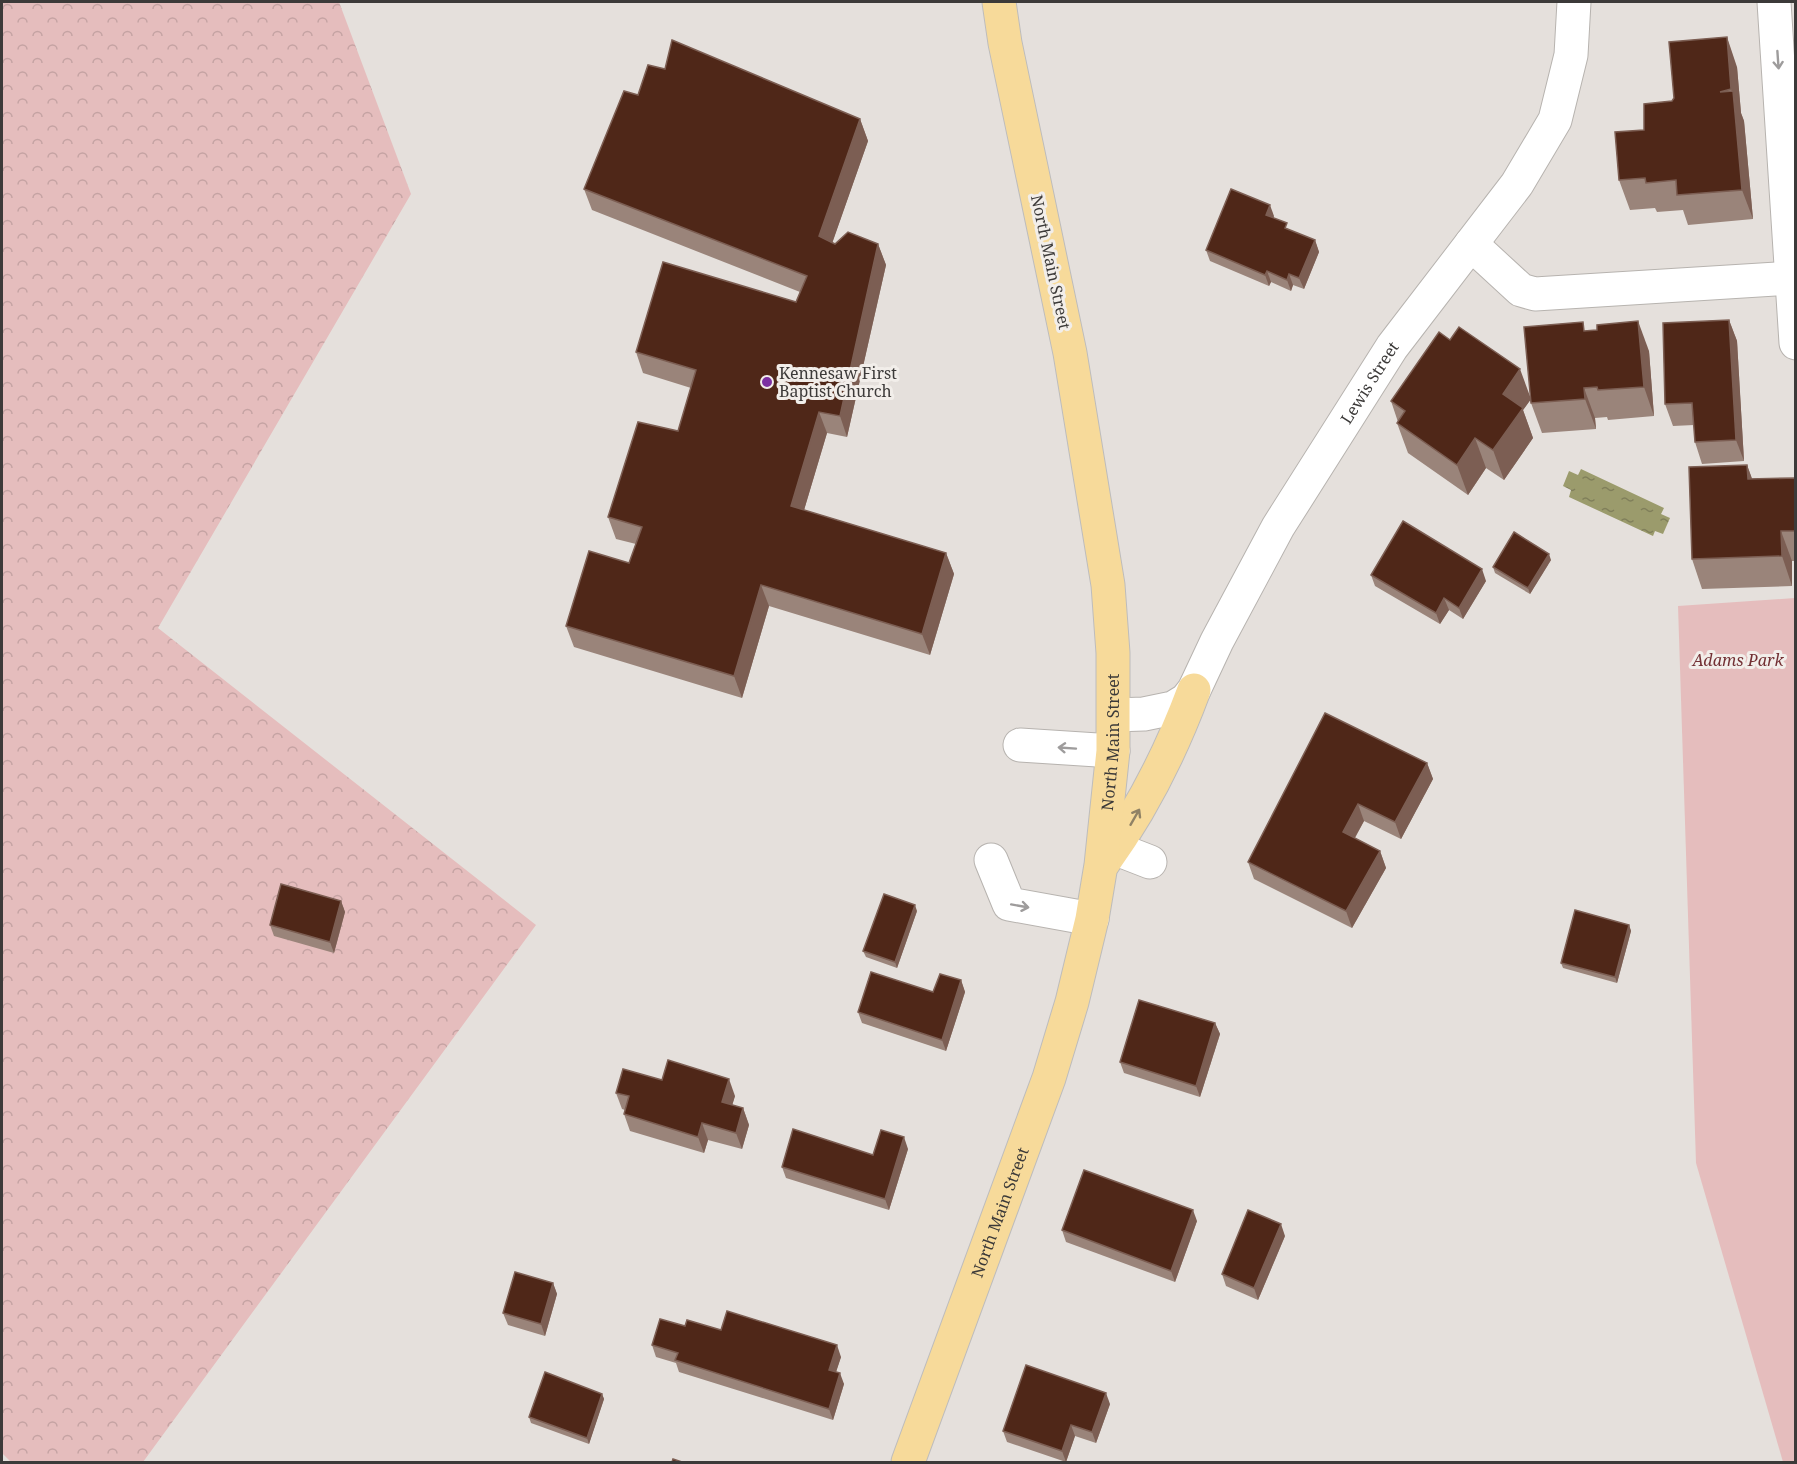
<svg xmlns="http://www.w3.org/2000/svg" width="1797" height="1464" font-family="'Noto Serif',serif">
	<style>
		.green { fill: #e5bdbd }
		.forest { fill: url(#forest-crowns) }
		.water { fill: url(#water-ripples) }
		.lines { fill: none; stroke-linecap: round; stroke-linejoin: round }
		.minor-casing { stroke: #b7b3af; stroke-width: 35 }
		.major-casing { stroke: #bdbcbc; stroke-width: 35 }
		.minor { stroke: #fff; stroke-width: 33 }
		.major { stroke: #f7da9a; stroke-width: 33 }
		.wall { fill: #9a847a }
		.shaded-wall { fill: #7c5e53 }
		.building { fill: #4f2718; stroke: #7c5e53; stroke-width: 1.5 }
		.oneway { stroke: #9e9c9c }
		.oneway2 { stroke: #908265 }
		.poi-dot { fill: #7c31a2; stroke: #f2eeea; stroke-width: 2 }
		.labels { text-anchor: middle; stroke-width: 6; stroke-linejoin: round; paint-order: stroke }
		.street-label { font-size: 16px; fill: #3c3a39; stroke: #f2eeea }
		.poi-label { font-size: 16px; fill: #3c3a39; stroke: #f2eeea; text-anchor: start }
		.park-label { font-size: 16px; font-style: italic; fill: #733034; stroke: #f2eeea }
	</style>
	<defs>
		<pattern id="forest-crowns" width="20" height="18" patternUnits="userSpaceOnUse" patternTransform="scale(1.5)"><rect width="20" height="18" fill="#e5bdbd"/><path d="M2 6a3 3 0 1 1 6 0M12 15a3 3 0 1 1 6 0" fill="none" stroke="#c5a3a3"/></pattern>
		<pattern id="water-ripples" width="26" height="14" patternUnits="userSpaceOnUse" patternTransform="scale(1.5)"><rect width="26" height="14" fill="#9b9b6c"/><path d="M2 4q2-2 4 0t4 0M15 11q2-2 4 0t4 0" fill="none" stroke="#807f5a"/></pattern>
	</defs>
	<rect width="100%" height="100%" fill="#e5e0dc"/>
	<!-- green -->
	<path class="green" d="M1795,598L1796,1462H1783L1696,1163L1678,606Z"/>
	<!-- forest -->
	<path class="forest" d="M2,2H339L411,194L158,628L536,925L143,1462H11L2,1453Z"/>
	<!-- water -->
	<path class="water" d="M1581,469L1664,508L1661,514L1670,518L1663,534L1655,531L1653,536L1569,497L1571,490L1563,486L1569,471L1578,475Z"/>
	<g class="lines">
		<defs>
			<g id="minor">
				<path d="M1774,2L1796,343"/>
				<path d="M1471,244L1521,290L1535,294L1791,278"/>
				<path id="s1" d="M1114,715L1144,714L1173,708L1186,700L1194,690L1217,641L1278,527L1392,347L1517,184L1555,120L1571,55L1574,2"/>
				<path d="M1020,745L1113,751"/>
				<path d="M1114,848L1150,862"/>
				<path d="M991,860L1009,904L1092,919"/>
			</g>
			<g id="major">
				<path d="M1104,862C1143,808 1171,752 1194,690"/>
				<path id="s2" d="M908,1462L1049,1078L1072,1002L1092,919L1101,865L1113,751V653L1108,585L1070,353L1005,43L999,2"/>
			</g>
		</defs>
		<!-- minor casing -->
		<use href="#minor" class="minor-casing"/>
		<!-- major casing -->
		<use href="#major" class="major-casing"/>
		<!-- minor -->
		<use href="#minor" class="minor"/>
		<!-- major -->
		<use href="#major" class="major"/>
	</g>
	<!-- wall -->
	<g class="wall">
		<path d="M1737,67L1741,113L1744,121L1753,219L1688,225L1683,210L1657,212L1655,208L1630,210L1619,180L1644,130L1672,101Z"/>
		<path d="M638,95L860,119L868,141L832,243L835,244H878L886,265L847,437L827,433L804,510L946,553L954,574L930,655L769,606L742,698L574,647L566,626L629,563L636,544L616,539L608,517L678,431L691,388L643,373L636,352L796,302L800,292L592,210L584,189Z"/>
		<path d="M1274,216L1273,218L1289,230L1315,240L1319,252L1304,289L1293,285L1291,291L1271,282L1269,286L1210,261L1206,250Z"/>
		<path d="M1729,320L1737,341L1744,461L1702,464L1695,442L1694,425L1673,426L1665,404Z"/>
		<path d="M1587,330L1649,351L1654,416L1608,420L1607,417L1595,418L1596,429L1542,433L1531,403V399L1523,410L1533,438L1504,480L1486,468L1468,495L1408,453L1397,423L1398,422L1391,401L1531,399Z"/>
		<path d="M1747,465L1752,479L1796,478V561H1792V586L1702,589L1692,559Z"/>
		<path d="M1551,560L1530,594L1495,573L1493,567Z"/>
		<path d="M1371,575L1486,581L1463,619L1449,610L1440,624L1375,586Z"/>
		<path d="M1427,763L1433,779L1401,839L1364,821L1355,838L1380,851L1386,868L1352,928L1254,879L1248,862Z"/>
		<path d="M341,901L345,912L334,953L274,936L270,925Z"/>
		<path d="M917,911L897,968L866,957L863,951Z"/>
		<path d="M1629,925L1631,931L1617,983L1563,968L1561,963Z"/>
		<path d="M961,980L965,992L946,1051L862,1023L858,1012L933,992Z"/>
		<path d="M1215,1023L1220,1034L1200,1097L1124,1073L1120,1062Z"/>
		<path d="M662,1080L735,1096L732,1105L743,1108L749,1125L742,1149L708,1140L704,1153L630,1131L624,1114L625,1110L622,1109L616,1093Z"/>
		<path d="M908,1149L889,1210L786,1178L782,1167L873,1155Z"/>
		<path d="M1197,1221L1175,1282L1066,1242L1062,1230Z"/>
		<path d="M1285,1236L1258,1300L1226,1286L1222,1274Z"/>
		<path d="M553,1283L557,1294L545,1336L508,1325L503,1313Z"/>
		<path d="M685,1326L721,1330L841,1357L836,1372L844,1384L833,1420L679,1372L676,1363L656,1357L652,1345Z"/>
		<path d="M602,1394L604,1399L589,1444L531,1423L529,1417Z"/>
		<path d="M1110,1404L1096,1443L1075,1436L1066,1462L1007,1442L1003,1431Z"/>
	</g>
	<!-- shaded-wall -->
	<g class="shaded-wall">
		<path d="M1727,37L1737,67L1741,113L1744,121L1753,219L1742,190L1734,98L1731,89Z"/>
		<path d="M860,119L868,141L827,258L819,236Z"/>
		<path d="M1270,205L1274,216L1270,226L1266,215Z"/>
		<path d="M1315,240L1319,252L1304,289L1299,278Z"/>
		<path d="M878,244L886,265L847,437L840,416Z"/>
		<path d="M1267,271L1271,282L1269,286L1265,275Z"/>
		<path d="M1289,274L1293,285L1291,291L1287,280Z"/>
		<path d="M1729,320L1737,341L1744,461L1736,440Z"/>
		<path d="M1638,321L1649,351L1654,416L1644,387Z"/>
		<path d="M1520,369L1531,399L1523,410L1533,438L1504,480L1493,450L1503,394Z"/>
		<path d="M1584,388L1595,418L1596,429L1585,399Z"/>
		<path d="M819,412L827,433L799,527L791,506Z"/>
		<path d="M1475,438L1486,468L1468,495L1457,465Z"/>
		<path d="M1747,465L1758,495L1748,479Z"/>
		<path d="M1781,531L1792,561V586L1782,556Z"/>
		<path d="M946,553L954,574L930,655L922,634Z"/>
		<path d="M1549,554L1551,560L1530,594L1528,588Z"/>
		<path d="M1482,569L1486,581L1463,619L1459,608Z"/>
		<path d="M761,585L769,606L742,698L734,676Z"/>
		<path d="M1444,598L1449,610L1440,624L1436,613Z"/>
		<path d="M1427,763L1433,779L1401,839L1395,822Z"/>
		<path d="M1358,804L1364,821L1349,848L1343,832Z"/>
		<path d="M1380,851L1386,868L1352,928L1346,911Z"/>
		<path d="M341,901L345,912L334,953L330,942Z"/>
		<path d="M915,905L917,911L897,968L895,962Z"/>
		<path d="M1629,925L1631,931L1617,983L1615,977Z"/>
		<path d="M961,980L965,992L946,1051L942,1040Z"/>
		<path d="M1215,1023L1220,1034L1200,1097L1196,1086Z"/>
		<path d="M729,1079L735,1096L728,1119L722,1102Z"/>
		<path d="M743,1108L749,1125L742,1149L736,1133Z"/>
		<path d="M702,1123L708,1140L704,1153L698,1137Z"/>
		<path d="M904,1137L908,1149L889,1210L885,1199Z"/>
		<path d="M1193,1210L1197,1221L1175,1282L1171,1271Z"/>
		<path d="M1281,1224L1285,1236L1258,1300L1254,1288Z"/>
		<path d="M553,1283L557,1294L545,1336L541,1324Z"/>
		<path d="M837,1345L841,1357L833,1381L829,1370Z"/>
		<path d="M840,1373L844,1384L833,1420L829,1409Z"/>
		<path d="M1106,1393L1110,1404L1096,1443L1092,1432Z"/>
		<path d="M602,1394L604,1399L589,1444L587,1438Z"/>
		<path d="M1071,1425L1075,1436L1066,1462L1062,1451Z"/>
	</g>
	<!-- building -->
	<g class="building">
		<path d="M1727,37L1731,89L1720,92L1733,91L1742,190L1677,195L1676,180L1646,183L1645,178L1619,180L1615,132L1644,130V104L1672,101L1674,98L1669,42Z"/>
		<path d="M672,40L860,119L819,236L835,244L848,232L878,244L840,416L819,412L791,506L946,553L922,634L761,585L734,676L566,626L589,551L629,563L642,527L608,517L638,422L678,431L696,370L636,352L663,262L796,302L807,276L584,189L624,91L638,95L648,65L665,69Z"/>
		<path d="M1231,189L1270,205L1266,215L1287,223L1285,228L1315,240L1299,278L1289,274L1287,280L1267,271L1265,275L1206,250Z"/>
		<path d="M1729,320L1736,440L1695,442L1692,403L1665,404L1663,323Z"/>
		<path d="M1638,321L1644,387L1598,390L1597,387L1584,388L1585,399L1531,403L1524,327L1583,322L1584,331L1597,330V325Z"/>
		<path d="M1459,327L1520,369L1503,394L1523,408L1493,450L1475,438L1457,465L1397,423L1405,411L1391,401L1439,332L1450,340Z"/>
		<path d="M1747,465L1748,479L1796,478V531H1781L1782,556L1692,559L1689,467Z"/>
		<path d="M1403,521L1482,569L1459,608L1444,598L1436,613L1371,575Z"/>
		<path d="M1514,532L1549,554L1528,588L1493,567Z"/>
		<path d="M1325,713L1427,763L1395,822L1358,804L1343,832L1380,851L1346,911L1248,862Z"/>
		<path d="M281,884L341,901L330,942L270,925Z"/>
		<path d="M884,894L915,905L895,962L863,951Z"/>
		<path d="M1575,910L1629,925L1615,977L1561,963Z"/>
		<path d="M871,972L933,992L940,974L961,980L942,1040L858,1012Z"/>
		<path d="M1139,1000L1215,1023L1196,1086L1120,1062Z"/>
		<path d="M668,1060L729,1079L722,1102L743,1108L736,1133L702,1123L698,1137L624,1114L629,1096L616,1093L623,1069L662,1080Z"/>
		<path d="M793,1129L873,1155L881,1130L904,1137L885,1199L782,1167Z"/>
		<path d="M1084,1170L1193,1210L1171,1271L1062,1230Z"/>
		<path d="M1248,1210L1281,1224L1254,1288L1222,1274Z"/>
		<path d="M515,1272L553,1283L541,1324L503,1313Z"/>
		<path d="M727,1311L837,1345L829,1370L840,1373L829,1409L675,1360L678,1353L652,1345L660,1319L685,1326L687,1320L721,1330Z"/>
		<path d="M1026,1365L1106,1393L1092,1432L1071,1425L1062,1451L1003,1431Z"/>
		<path d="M545,1372L602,1394L587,1438L529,1417Z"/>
		<path d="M673,1459L682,1462H672Z"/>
	</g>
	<!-- one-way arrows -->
	<defs><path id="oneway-shaft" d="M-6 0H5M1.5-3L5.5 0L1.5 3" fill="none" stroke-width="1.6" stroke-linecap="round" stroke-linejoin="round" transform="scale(1.5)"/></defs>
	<g class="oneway">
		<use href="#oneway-shaft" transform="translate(1778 60) rotate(86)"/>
		<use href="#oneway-shaft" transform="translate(1067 748) rotate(-176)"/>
		<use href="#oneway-shaft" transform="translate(1020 906) rotate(10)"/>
	</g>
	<use class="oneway2" href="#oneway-shaft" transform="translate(1135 817) rotate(-60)"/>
	<!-- markers -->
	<circle class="poi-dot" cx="767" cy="382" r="6"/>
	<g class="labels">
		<!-- street labels -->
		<g class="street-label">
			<text transform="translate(1051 262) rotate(78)" y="6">North Main Street</text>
			<text dy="6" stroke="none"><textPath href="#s1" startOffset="442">Lewis Street</textPath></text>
			<text dy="6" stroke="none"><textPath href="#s2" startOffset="752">North Main Street</textPath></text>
			<text dy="6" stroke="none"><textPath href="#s2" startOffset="266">North Main Street</textPath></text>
		</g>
		<!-- poi labels -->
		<g class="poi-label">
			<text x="779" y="379">Kennesaw First<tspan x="779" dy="18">Baptist Church</tspan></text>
		</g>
		<!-- park labels -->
		<g class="park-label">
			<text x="1738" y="666">Adams Park</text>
		</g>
	</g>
	<!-- border -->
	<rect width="1797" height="1464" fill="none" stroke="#3c3a39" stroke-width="6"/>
</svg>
